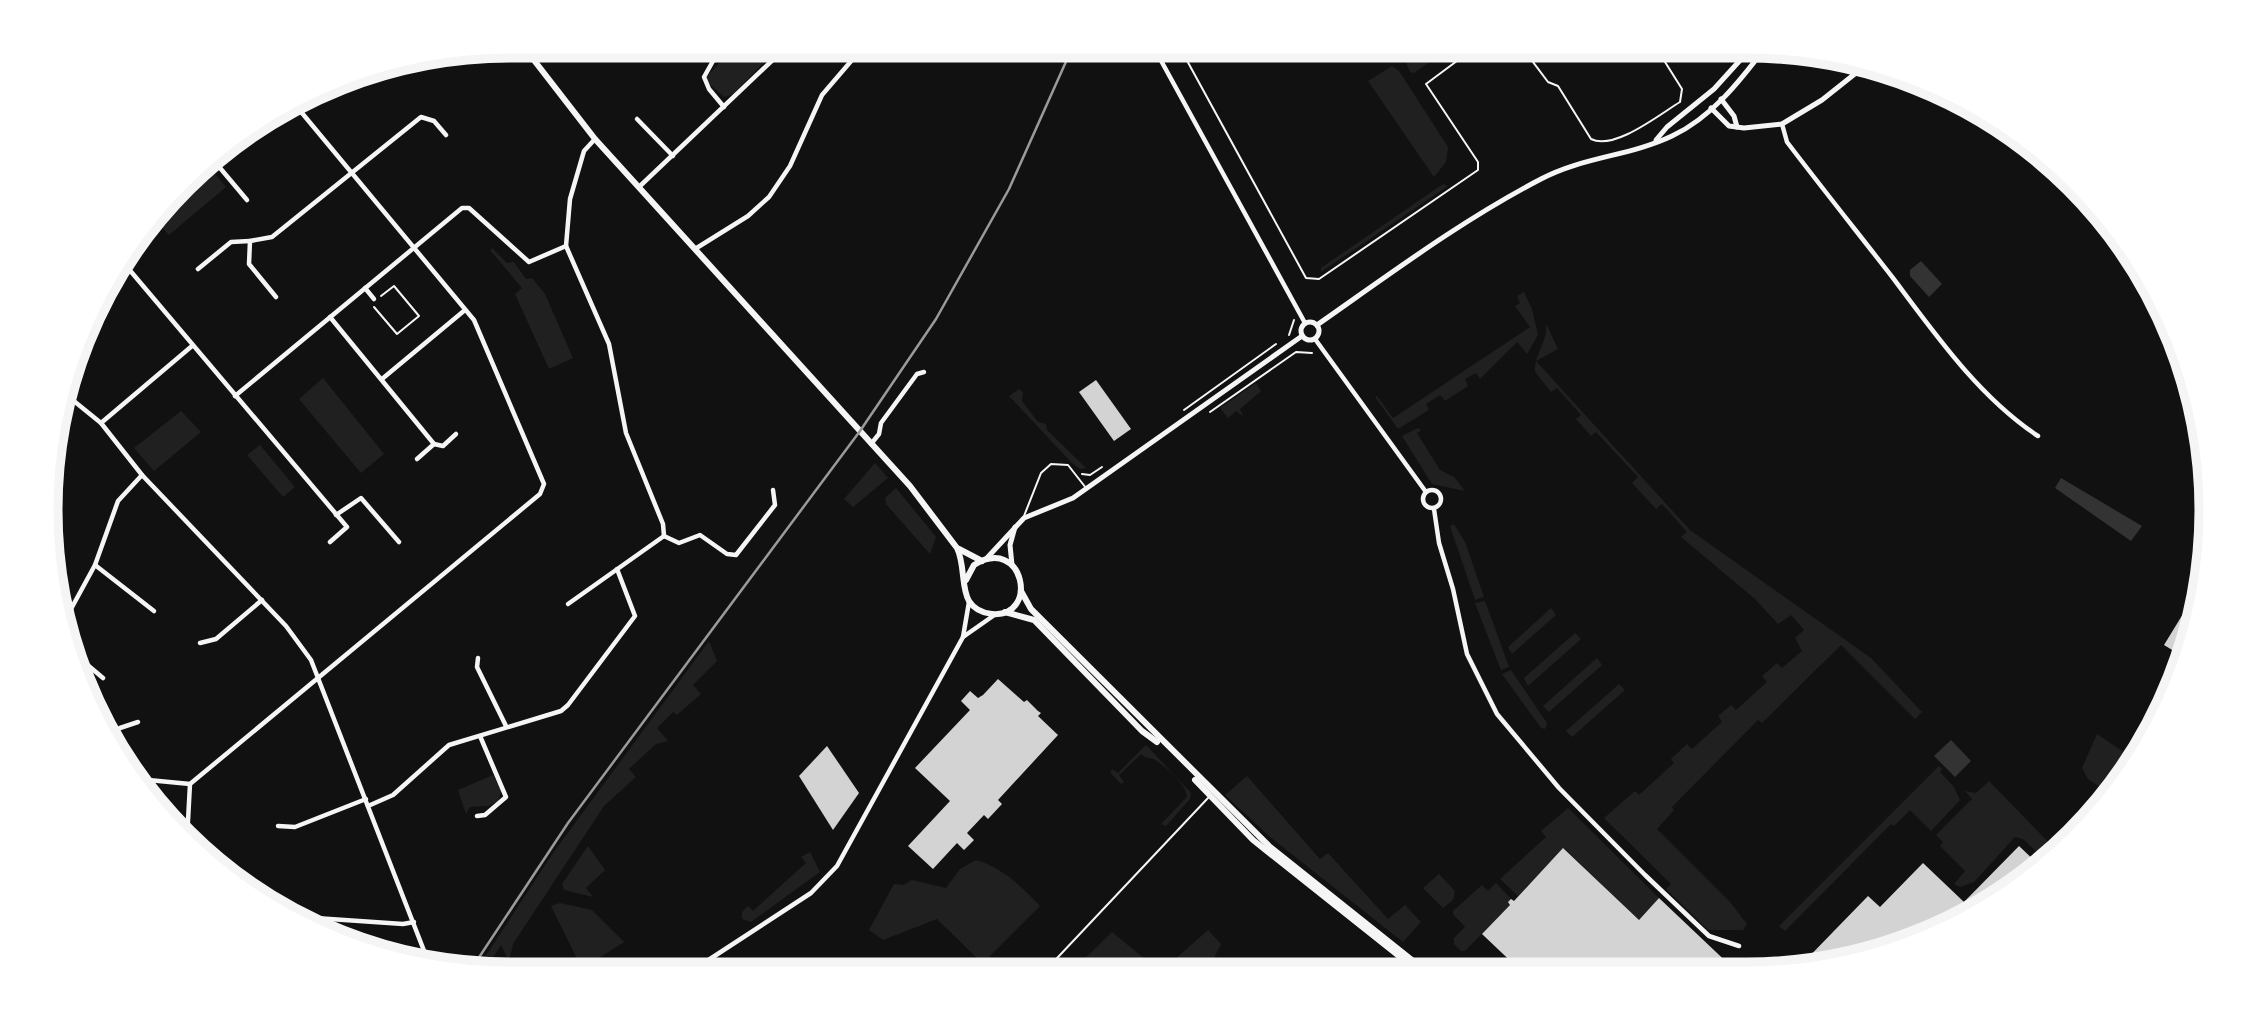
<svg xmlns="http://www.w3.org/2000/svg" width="2257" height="1020" font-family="'Asap Condensed',sans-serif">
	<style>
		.green { fill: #202020 }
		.water { fill: #333 }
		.building { fill: #d3d3d3 }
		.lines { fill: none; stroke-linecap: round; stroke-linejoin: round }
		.path { stroke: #f5f5f5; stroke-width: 2 }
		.service { stroke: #f5f5f5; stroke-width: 2 }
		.minor { stroke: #f5f5f5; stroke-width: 4.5 }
		.tertiary { stroke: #f5f5f5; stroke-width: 5 }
		.secondary { stroke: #f5f5f5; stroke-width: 6 }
		.rail { stroke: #9a9a9a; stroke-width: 2.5 }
		.rim { fill: none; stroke: #f5f5f5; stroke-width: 9 }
	</style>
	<rect width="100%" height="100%" fill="#111"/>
	<!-- green -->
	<g class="green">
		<path d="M736,46H780L733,94L724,97L707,82V76Z"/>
		<path d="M1422,46H1447L1449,48L1414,73L1410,72L1404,57Z"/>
		<path d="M1392,66L1399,71L1448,147L1446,162L1434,177L1368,81Z"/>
		<path d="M209,167L226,187L169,235L156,221L161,213Z"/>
		<path d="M1443,184L1448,186L1321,272V268Z"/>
		<path d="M492,248L507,263L514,262L526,279L532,278L545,294L573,358L549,369L515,294L522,288L490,250Z"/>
		<path d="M1524,292L1532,309L1538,335L1527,354L1517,342L1480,379L1476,373L1465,379L1468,386L1445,401L1440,395L1426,404L1429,410L1398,429L1375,397L1377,396L1393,418L1530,327L1515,306L1520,303L1517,296Z"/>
		<path d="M1546,323L1558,349L1536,361L1690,530L1871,658L1922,712L1915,719L1841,645L1762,723L1758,720L1672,807L1674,810L1657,829L1730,902L1747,924L1743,930H1708L1666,889L1671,884L1604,818L1635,791L1639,795L1674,763L1671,759L1687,744L1692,749L1722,722L1718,716L1731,705L1736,710L1767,682L1762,676L1777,663L1782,668L1802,651L1795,638L1804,630L1791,615L1778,624L1755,599L1681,537L1687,532L1662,504L1656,509L1632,483L1638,477L1596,432L1591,436L1576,419L1581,415L1557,388L1551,392L1535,372C1533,355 1548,343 1546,323Z"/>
		<path d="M323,378L384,454L361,473L299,399Z"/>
		<path d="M1256,383L1261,391L1240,409L1243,416L1236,411L1228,418L1220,408Z"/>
		<path d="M1019,389L1023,392L1022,401L1038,422L1046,424L1047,430L1086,468L1080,469L1071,462L1009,396Z"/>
		<path d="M181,411L201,432L154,471L134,448Z"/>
		<path d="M1418,428L1421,430L1417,433L1440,470L1454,477L1465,491L1432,484L1402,436Z"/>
		<path d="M260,445L295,487L283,497L247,455Z"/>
		<path d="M875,463L888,478L853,507L844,499Z"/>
		<path d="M896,488L936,537L930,554L886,504L885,498Z"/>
		<path d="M1454,524L1465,542L1484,597L1475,600L1450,526Z"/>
		<path d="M1485,601L1509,667L1501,670L1475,603Z"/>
		<path d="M1551,608L1556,615L1512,654L1508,647Z"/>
		<path d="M1575,633L1581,639L1528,686L1524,678Z"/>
		<path d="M709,641L717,661L693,685L701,694L677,715L673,712L657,728L668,741L656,744L629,769L636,777L604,806L513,944L509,961L501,945L485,970L477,969L553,853Z"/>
		<path d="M1597,658L1602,665L1549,712L1543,706Z"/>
		<path d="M1511,670L1547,723L1545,729L1541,728L1502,674Z"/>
		<path d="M1619,684L1625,690L1572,737L1566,731Z"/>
		<path d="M2097,734L2137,761L2111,794L2088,779L2082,768Z"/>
		<path d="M1146,745L1191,793L1190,799L1166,826L1161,824L1187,797C1186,784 1167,768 1157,761C1150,756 1147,760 1141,754L1119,775L1124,782L1121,784L1110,772L1112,769L1118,773Z"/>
		<path d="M1939,766L1942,769L1940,772L1954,787L1960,800L1931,831L1910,810L1894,826L1891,824L1785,931L1779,926Z"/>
		<path d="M493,775L501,791L498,801L488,806L470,807L466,814L458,790Z"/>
		<path d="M1247,776L1320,859L1328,853L1388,919L1405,905L1421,922L1403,942L1270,837L1225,795Z"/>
		<path d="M1989,781L2059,853L2048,863L2023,839L2015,837L1974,882L1960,887L1954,884L1965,871L1940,846L1943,842L1936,835L1972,799L1965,791L1976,793Z"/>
		<path d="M1568,808L1659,898L1639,920L1564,848L1518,896L1500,879L1546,837L1541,831Z"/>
		<path d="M588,846L605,870L586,888L593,897L564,890L562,884Z"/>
		<path d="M810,852L820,872L751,922L742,919V912L748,906L753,911L806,863L801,857Z"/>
		<path d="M976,860C1003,868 1020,885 1040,906L989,957L1005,973H992L937,919L883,940L869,930L894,884L903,885L912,880L946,888L960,869Z"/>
		<path d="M1439,874L1455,891L1453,900L1443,908L1423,888Z"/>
		<path d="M1496,883L1511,899L1510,905L1465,951H1461L1454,944V938L1465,927L1453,914V911L1482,885L1488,891Z"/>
		<path d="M560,903L592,910L624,942L582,969L551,906Z"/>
		<path d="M1208,930L1221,944L1211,964L1213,972L1070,973L1112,932L1152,965L1173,961Z"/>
		<path d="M821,959L952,961L963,973L814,974Z"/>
	</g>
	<!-- water -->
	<g class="water">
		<path d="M1921,261L1942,284L1929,297L1910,276V270Z"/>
		<path d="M2061,478L2142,526L2131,541L2055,488Z"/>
		<path d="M1951,740L1971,761L1955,777L1934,756Z"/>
	</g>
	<!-- building -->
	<g class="building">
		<path d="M1096,380L1131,429L1114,441L1079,392Z"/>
		<path d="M2197,591L2202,595L2187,659L2164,645Z"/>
		<path d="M2183,664L2184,665L2147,739L2139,734Z"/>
		<path d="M998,679L1024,702L1027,700L1038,711L1041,713L1038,716L1058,735L998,800L1002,804L988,819L984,815L967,833L974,840L964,850L957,843L933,869L908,846L950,801L915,768L970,710L961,701L970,691L978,698L983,695Z"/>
		<path d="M827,746L859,793L833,830L799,776Z"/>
		<path d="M2019,846L2041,867L1952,927L1808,970L1797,969L1868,896L1880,907L1923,863L1964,902Z"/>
		<path d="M1563,848L1639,920L1659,898L1736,971H1521L1482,934L1510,905L1508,902L1511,899L1514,901Z"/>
		<path d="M1755,959L1767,971H1745Z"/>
	</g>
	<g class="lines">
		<!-- path -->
		<g class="path">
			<path d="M1179,46L1306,278L1319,279L1478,170V162L1426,84L1477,46"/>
			<path d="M1521,46L1548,82L1558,86L1591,139C1614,151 1660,114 1680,102L1682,89L1655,46"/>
			<path d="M374,307L397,334L419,316L394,286L381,296"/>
			<path d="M1289,335L1294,320"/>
			<path d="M1184,410L1276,344"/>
			<path d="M1210,412L1296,352L1312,353"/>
			<path d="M1082,474L1090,475L1102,467"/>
		</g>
		<!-- service -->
		<g class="service">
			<path d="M537,62L551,46"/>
			<path d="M1024,516L1041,473L1051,464L1068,465L1086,488"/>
			<path d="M1043,973L1208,798"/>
		</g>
		<!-- minor -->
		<g class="minor">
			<path d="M1153,46L1305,323"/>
			<path d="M724,107L709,89L704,77L713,61L730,46"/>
			<path d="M637,119L673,156"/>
			<path d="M1782,124L1787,142C1822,188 1858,233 1893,278C1935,334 1979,397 2038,436"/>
			<path d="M595,139L584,151L570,199L566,246L609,344L626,433L663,524L664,536"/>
			<path d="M210,156L247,200"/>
			<path d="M639,187L780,53L784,46"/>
			<path d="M177,193L210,163"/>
			<path d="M695,249L748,216L769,197L790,166L822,95L864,46"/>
			<path d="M122,261L347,527L330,542"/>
			<path d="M198,269L231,242L250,241"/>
			<path d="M365,288L374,299"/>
			<path d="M276,297L249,264L250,241L272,237L421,117L434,121L446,135"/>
			<path d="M330,317L434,444L443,446L456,434"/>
			<path d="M1315,339L1426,492"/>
			<path d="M382,379L465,310"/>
			<path d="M64,393L101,423L142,475L286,626L311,660L428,961"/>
			<path d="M235,396L462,208H469L529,262L566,246"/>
			<path d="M56,416L72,399"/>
			<path d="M101,423L192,346"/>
			<path d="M871,444L879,434L881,423L917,374L924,372"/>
			<path d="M417,459L434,444"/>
			<circle cx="1432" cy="499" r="9"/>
			<path d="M1434,509L1439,543L1453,589L1467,654L1497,714L1559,788L1645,875L1709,936L1739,946"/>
			<path d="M336,515L361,498L399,542"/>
			<path d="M664,536L679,543L700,535L727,554L736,555L775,505L773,490"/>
			<path d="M95,565L154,611"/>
			<path d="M568,604L664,536"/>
			<path d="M963,637L993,616"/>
			<path d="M200,643L216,639L262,600"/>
			<path d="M478,658L477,667L506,726"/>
			<path d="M103,678L71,651L65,620L95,565L118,501L142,475"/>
			<path d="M106,739L120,728L138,722"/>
			<path d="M138,779L190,784"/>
			<path d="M368,806L393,795L449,745L561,711L568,705L635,616L617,569"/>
			<path d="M477,816L485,815L506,797L480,736"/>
			<path d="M278,826L295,827L366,799"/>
			<path d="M187,839L190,784L540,494L544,484L474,320L292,101"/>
			<path d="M286,916L403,924L414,922"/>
			<path d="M687,974L811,893L837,866L963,637L969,602"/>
		</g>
		<!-- tertiary -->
		<g class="tertiary">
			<path d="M1721,99L1734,116L1737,127"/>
			<path d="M1711,108L1729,126L1744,128L1782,124L1822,100L1866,65"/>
			<path d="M1656,140L1667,127L1714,89L1753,46"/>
			<circle cx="1310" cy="331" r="9"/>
			<path d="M1317,325C1390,274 1462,220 1541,179C1582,157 1630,156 1672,136C1711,118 1740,81 1765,48"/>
			<path d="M986,559L1024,518L1073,498L1302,336"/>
			<path d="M1012,565L1010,545L1015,527"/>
		</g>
		<!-- secondary -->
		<g class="secondary">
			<path d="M523,46L595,139L910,486L957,548C965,564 961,588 969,601C974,609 982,613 992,614C1040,618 1024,534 974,565L966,580"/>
			<path d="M959,549L982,561"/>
			<path d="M1021,591L1031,609L1269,846L1427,972"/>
			<path d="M1005,612L1034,620L1142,731L1157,742"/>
			<path d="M1195,780L1253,840L1419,972"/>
		</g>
		<!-- rail -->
		<path class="rail" d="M472,968L568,823L860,431L936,319L1009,189L1073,46"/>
	</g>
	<!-- crop -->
	<path d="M0 0H2257V1020H0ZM510 58H1747A452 452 0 0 1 2199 510V510A452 452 0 0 1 1747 962H510A452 452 0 0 1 58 510V510A452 452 0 0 1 510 58Z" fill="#fff" fill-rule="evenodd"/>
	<path class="rim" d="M510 58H1747A452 452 0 0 1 2199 510V510A452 452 0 0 1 1747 962H510A452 452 0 0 1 58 510V510A452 452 0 0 1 510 58Z"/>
</svg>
